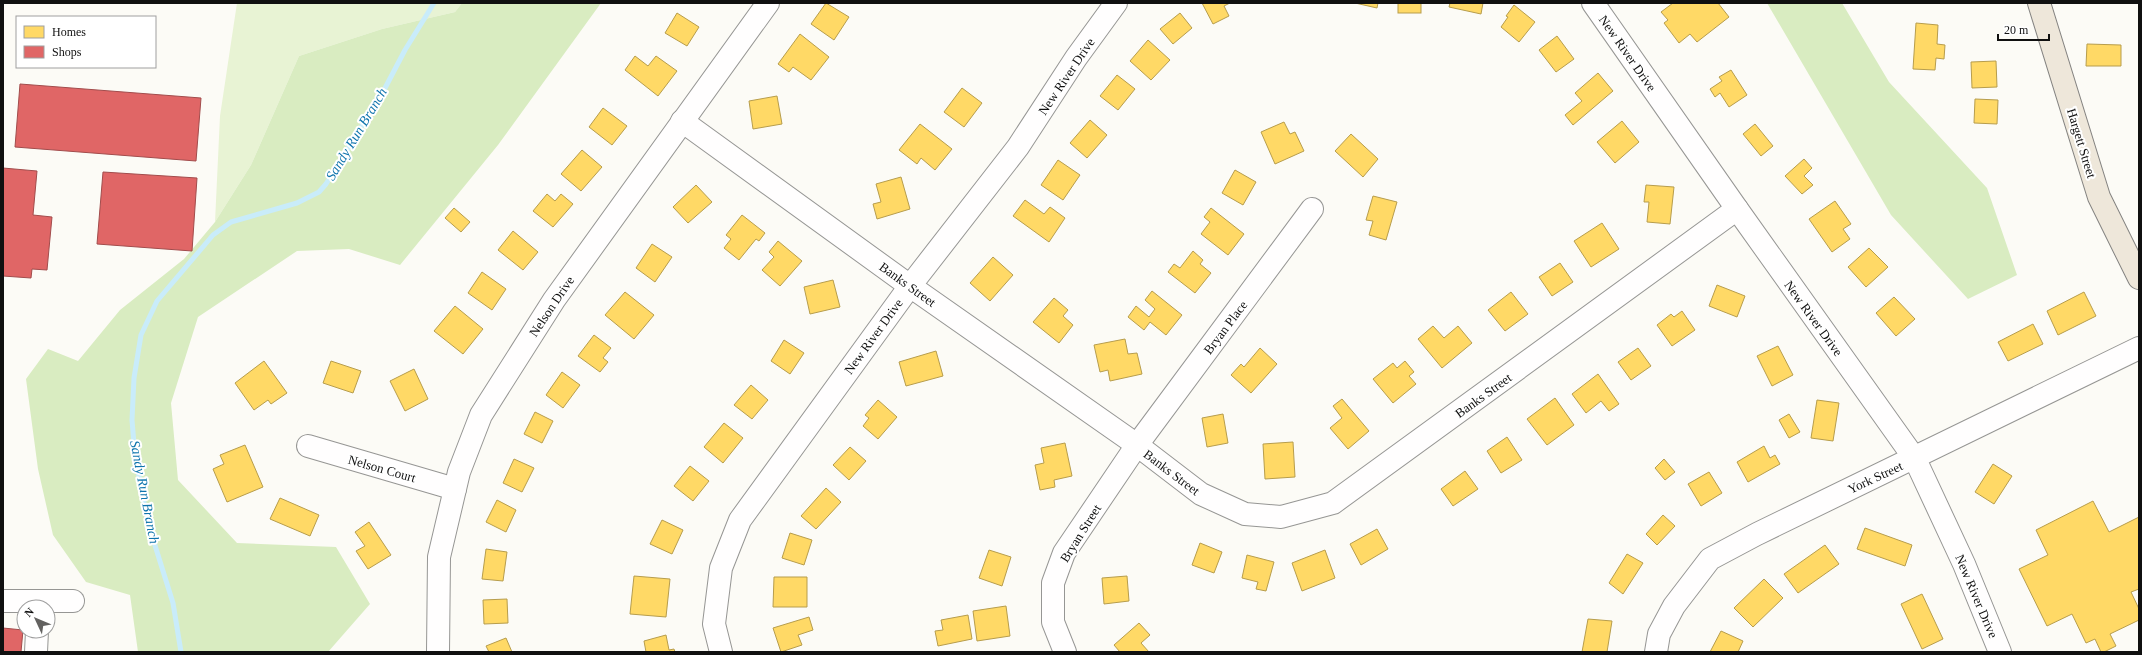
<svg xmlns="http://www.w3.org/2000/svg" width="2142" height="655" font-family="Georgia,serif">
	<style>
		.green { fill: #e8f3d4 }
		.forest { fill: #d9ecc1 }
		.homes { fill: #ffd966; stroke: #b79d4c }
		.shops { fill: #e06666; stroke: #a24c4c }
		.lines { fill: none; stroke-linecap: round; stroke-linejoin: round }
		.stream { stroke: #c9ecfa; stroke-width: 5 }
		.minor-casing { stroke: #969694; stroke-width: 24 }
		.major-casing { stroke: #848381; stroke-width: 24 }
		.minor { stroke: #fffefe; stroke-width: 22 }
		.major { stroke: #eee7da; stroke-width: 22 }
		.labels { text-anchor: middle; stroke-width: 4; stroke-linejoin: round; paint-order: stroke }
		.street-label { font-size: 13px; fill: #101010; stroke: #fff }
		.water-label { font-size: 14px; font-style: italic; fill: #0e74ad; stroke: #fff }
	</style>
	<rect width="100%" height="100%" fill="#fcfbf6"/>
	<!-- green -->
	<path class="green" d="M237,3H462L455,12L382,29L299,56L251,165L215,222L220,116Z"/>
	<!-- forest -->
	<g class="forest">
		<path d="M462,3H601L498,145L400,265L349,249L297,251L198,317L171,403L178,480L237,543L336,547L370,604L328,652H138L130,595L86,582L53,535L38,469L26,379L48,349L78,361L120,310L184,259L215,222L251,165L299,56L382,29L455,12Z"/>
		<path d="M1767,3H1842L1889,82L1987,188L2017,275L1968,299L1891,215Z"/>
	</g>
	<!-- homes -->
	<g class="homes">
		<path d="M826,3L849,17L834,40L811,24Z"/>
		<path d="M1202,3H1230L1224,6L1229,16L1213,24Z"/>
		<path d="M1355,3H1378L1377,8Z"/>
		<rect x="1398" y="3" width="23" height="10"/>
		<path d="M1450,3H1483L1481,14L1449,7Z"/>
		<path d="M1673,3H1718L1729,17L1697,42L1690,34L1679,43L1664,23L1668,20L1661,12Z"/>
		<path d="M1514,5L1535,22L1519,42L1501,27L1508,17L1506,16Z"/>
		<path d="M677,13L699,27L687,46L665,33Z"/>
		<path d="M1180,13L1192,28L1173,44L1160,29Z"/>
		<path d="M1916,23L1938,25L1937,44L1945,45L1944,59L1936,58L1935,70L1913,69Z"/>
		<path d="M800,34L829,57L811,80L793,67L789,72L778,64Z"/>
		<path d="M1557,36L1574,59L1556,72L1539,50Z"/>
		<path d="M1148,40L1170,60L1151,80L1130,61Z"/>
		<path d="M2087,44L2121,45V66H2086Z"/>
		<path d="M635,56L648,66L656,56L677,71L658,96L625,70Z"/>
		<path d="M1996,61L1997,87L1972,88L1971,62Z"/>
		<path d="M1731,70L1747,95L1729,107L1720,93L1715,97L1710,89L1722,81L1719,77Z"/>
		<path d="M1598,73L1613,91L1573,125L1565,115L1582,101L1575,93Z"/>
		<path d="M1117,75L1135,89L1118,110L1100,96Z"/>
		<path d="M962,88L982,103L964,127L944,112Z"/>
		<path d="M777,96L782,124L753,129L749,101Z"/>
		<path d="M1975,99L1998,100L1997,124L1974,123Z"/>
		<path d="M603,108L627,126L612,145L589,127Z"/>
		<path d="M1090,120L1107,135L1087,158L1070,143Z"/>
		<path d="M1622,121L1639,142L1615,163L1597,142Z"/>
		<path d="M1284,122L1290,134L1295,132L1304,151L1275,164L1261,132Z"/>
		<path d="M920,124L952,149L935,170L921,158L917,164L899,150Z"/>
		<path d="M1755,124L1773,146L1761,156L1743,134Z"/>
		<path d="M1351,134L1378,159L1363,177L1335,151Z"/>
		<path d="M582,150L602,167L581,191L561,174Z"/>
		<path d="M1804,159L1812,168L1804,176L1813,185L1802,194L1785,176Z"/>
		<path d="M1058,160L1080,175L1063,200L1041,185Z"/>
		<path d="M1235,170L1256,182L1243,205L1222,193Z"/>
		<path d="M901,177L910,209L877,219L873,204L881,202L876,184Z"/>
		<path d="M696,185L712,202L688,223L673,207Z"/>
		<path d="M1646,185L1674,187L1670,224L1647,222L1649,202H1644Z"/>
		<path d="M547,194L555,201L561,194L573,204L553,227L533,211Z"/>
		<path d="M1373,196L1397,202L1386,240L1369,235L1373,221L1366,220Z"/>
		<path d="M1025,200L1044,214L1050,207L1065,218L1049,242L1013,216Z"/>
		<path d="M1835,201L1851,224L1843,229L1850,239L1832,252L1809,219Z"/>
		<path d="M454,208L470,222L461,232L445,218Z"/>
		<path d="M1211,208L1244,234L1228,255L1201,234L1210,222L1204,217Z"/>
		<path d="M742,215L765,233L759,241L756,239L739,260L724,248L731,239L726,235Z"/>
		<path d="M1602,223L1619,249L1591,267L1574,241Z"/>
		<path d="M513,231L538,252L523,270L498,250Z"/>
		<path d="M778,241L802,261L780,286L762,270L774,257L769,252Z"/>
		<path d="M652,244L672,257L655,282L636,268Z"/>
		<path d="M1869,248L1888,267L1866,287L1848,267Z"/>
		<path d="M1193,251L1203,260L1200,264L1211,273L1195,293L1168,272L1174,264L1180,268Z"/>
		<path d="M993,257L1013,275L990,301L970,283Z"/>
		<path d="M1560,263L1573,282L1552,296L1539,277Z"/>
		<path d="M482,272L506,289L492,310L468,293Z"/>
		<path d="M833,280L840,307L810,314L804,287Z"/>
		<path d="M1717,285L1745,296L1737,317L1709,306Z"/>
		<path d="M1152,291L1182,315L1166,335L1150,322L1144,330L1128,317L1136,306L1149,317L1155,309L1145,300Z"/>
		<path d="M625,292L654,315L634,339L605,315Z"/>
		<path d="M1511,292L1528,314L1505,331L1488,310Z"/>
		<path d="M2084,292L2096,316L2058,335L2047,311Z"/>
		<path d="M1894,297L1915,319L1896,336L1876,313Z"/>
		<path d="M1054,298L1068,310L1063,316L1073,325L1059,343L1033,322Z"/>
		<path d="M455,306L483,329L463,354L434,331Z"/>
		<path d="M1682,311L1695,330L1672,346L1657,325L1671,314L1674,317Z"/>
		<path d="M2033,324L2043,344L2008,361L1998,342Z"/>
		<path d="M1433,326L1444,338L1458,326L1472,343L1442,368L1418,339Z"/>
		<path d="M594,335L611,348L603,358L608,362L600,372L578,356Z"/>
		<path d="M1125,339L1128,354L1137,353L1142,374L1110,381L1108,370L1100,372L1094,345Z"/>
		<path d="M784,340L804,353L790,374L771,361Z"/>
		<path d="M1778,346L1793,375L1772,386L1757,356Z"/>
		<path d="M1260,348L1277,364L1251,393L1231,375L1241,364L1244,367Z"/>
		<path d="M1638,348L1651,366L1631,380L1618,362Z"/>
		<path d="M936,351L943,376L906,386L899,362Z"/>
		<path d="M264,361L287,393L271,404L268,400L254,410L235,383Z"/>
		<path d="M331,361L361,371L353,393L323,383Z"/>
		<path d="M1405,361L1414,372L1409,376L1416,384L1393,403L1373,379L1393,363L1397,368Z"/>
		<path d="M414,369L428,399L405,411L390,381Z"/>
		<path d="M562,372L580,385L563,408L546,395Z"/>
		<path d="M1598,374L1619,404L1609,411L1601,401L1586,413L1572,394Z"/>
		<path d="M751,385L768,400L752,419L734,405Z"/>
		<path d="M1555,398L1574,425L1547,445L1527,419Z"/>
		<path d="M1342,399L1369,431L1348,449L1330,428L1342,418L1333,406Z"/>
		<path d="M878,400L897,417L878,439L863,426L869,418L865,415Z"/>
		<path d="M1817,400L1839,403L1833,441L1811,438Z"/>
		<path d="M535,412L553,421L542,443L524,434Z"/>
		<path d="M1223,414L1228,443L1207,447L1202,418Z"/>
		<path d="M1789,414L1800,432L1789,438L1779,420Z"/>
		<path d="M724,423L743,438L723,463L704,447Z"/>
		<path d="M1507,437L1522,460L1501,473L1487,451Z"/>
		<path d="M1293,442L1295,477L1265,479L1263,444Z"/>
		<path d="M1065,443L1072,476L1054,480L1055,487L1040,490L1035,465L1044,463L1041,448Z"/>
		<path d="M245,445L263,487L227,502L213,469L224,464L220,455Z"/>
		<path d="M1764,446L1770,458L1775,455L1780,464L1748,482L1737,462Z"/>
		<path d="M850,447L866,461L849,480L833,465Z"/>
		<path d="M514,459L534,468L522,492L503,483Z"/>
		<path d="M1664,459L1675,472L1665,480L1655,468Z"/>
		<path d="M1993,464L2012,476L1994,504L1975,492Z"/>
		<path d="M690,466L709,481L693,501L674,486Z"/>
		<path d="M1465,471L1478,489L1453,506L1441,489Z"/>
		<path d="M1709,472L1722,493L1701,506L1688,484Z"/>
		<path d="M826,488L841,502L816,529L801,516Z"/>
		<path d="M280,498L319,515L310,536L270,519Z"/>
		<path d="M497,500L516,510L506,532L486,522Z"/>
		<path d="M2093,501L2109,532L2139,517V589L2131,592L2139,609V620L2110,634L2116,646L2104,652H2101L2095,639L2086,643L2072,614L2047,626L2019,569L2048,555L2036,530Z"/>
		<path d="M1663,515L1675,526L1657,545L1646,534Z"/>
		<path d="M662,520L683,530L672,554L650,544Z"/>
		<path d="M369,522L391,555L368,569L356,551L365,546L355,532Z"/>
		<path d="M1865,528L1912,545L1905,566L1857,549Z"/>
		<path d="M1377,529L1388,549L1361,565L1350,544Z"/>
		<path d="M790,533L812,540L804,565L782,558Z"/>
		<path d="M1200,543L1222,552L1214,573L1192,565Z"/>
		<path d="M1825,545L1839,564L1798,593L1784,574Z"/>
		<path d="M486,549L507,552L503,581L482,579Z"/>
		<path d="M989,550L1011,557L1002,586L979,578Z"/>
		<path d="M1325,550L1335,578L1302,591L1292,563Z"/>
		<path d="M1627,554L1643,563L1623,594L1609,583Z"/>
		<path d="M1247,555L1274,562L1266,591L1256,589L1258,582L1242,578Z"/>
		<path d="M634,576L670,579L666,617L630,614Z"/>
		<path d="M1127,576L1129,601L1104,604L1102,578Z"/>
		<path d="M774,577H807V607H773Z"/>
		<path d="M1764,579L1783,598L1753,627L1734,608Z"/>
		<path d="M1922,594L1943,639L1922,649L1901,604Z"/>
		<path d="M507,599L508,623L484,624L483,600Z"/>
		<path d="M1006,606L1010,636L977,641L973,611Z"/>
		<path d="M968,615L972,639L938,646L935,631L943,630L941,620Z"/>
		<path d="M809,617L813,630L798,635L802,645L781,652L773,628Z"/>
		<path d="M1588,619L1612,621L1607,652H1582Z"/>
		<path d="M1139,623L1150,635L1141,643L1149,652H1120L1114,645Z"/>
		<path d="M1721,631L1743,641L1738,652H1710Z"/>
		<path d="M666,635L669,650L674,649L675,652H646L644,641Z"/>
		<path d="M506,638L512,652H489L486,646Z"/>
	</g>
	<!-- shops -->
	<g class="shops">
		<path d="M20,84L201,98L196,161L15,147Z"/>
		<path d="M3,168L37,171L33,215L52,217L47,270L32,269L31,278L3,276Z"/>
		<path d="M103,172L197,178L192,251L97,244Z"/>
		<path d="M3,628L23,630L21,652H3Z"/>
	</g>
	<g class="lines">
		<!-- stream -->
		<path class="stream" d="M181,652L173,603L148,523L135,456L132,420L134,378L141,335L157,301L213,235L231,222L297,203L319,192L326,184L384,90L405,50L434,3"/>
		<defs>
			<g id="minor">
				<path d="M1593,3L1737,209L1915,459L1964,564L2000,652"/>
				<path d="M682,121L910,286L1137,445L1201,494L1245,514L1281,517L1333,503L1737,209"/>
				<path d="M308,446L455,489"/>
				<path d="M3,601H73"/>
				<path d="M36,652L37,631"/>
				<path d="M438,652L439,557L459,472L481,415L554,300L768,3"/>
				<path d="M721,652L714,624L721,568L740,520L910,286L1018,147L1076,58L1116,3"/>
				<path d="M1065,652L1053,622V583L1064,553L1137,445L1312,209"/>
				<path d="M1656,652L1659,634L1674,606L1710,559L1757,534L2139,348"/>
			</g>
			<path id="major" d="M2039,3L2099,197L2139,278"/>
		</defs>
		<!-- minor casing -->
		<use href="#minor" class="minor-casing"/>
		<!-- major casing -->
		<use href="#major" class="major-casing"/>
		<!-- minor -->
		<use href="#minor" class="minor"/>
		<!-- major -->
		<use href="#major" class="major"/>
	</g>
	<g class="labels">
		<!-- street labels -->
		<g class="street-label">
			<text transform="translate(1628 53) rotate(55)" y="5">New River Drive</text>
			<text transform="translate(1066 76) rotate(-56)" y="5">New River Drive</text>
			<text transform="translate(2082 143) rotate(73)" y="5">Hargett Street</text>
			<text transform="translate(908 284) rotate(36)" y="5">Banks Street</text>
			<text transform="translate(551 306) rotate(-56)" y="5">Nelson Drive</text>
			<text transform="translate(1814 318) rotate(54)" y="5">New River Drive</text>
			<text transform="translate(1225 327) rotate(-53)" y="5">Bryan Place</text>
			<text transform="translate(873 336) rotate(-54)" y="5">New River Drive</text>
			<text transform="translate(1483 395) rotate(-36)" y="5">Banks Street</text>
			<text transform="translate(382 468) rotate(16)" y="5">Nelson Court</text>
			<text transform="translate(1172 472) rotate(37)" y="5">Banks Street</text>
			<text transform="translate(1875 477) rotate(-25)" y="5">York Street</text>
			<text transform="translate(1080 533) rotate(-58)" y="5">Bryan Street</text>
			<text transform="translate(1977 596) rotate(67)" y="5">New River Drive</text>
		</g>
		<!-- water labels -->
		<g class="water-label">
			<text transform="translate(356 134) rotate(-59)" y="5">Sandy Run Branch</text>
			<text transform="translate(145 492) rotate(79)" y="5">Sandy Run Branch</text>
		</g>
	</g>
	<!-- border -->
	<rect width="2142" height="655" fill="none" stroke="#101010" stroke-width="8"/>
	<!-- legend -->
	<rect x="16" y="16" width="140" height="52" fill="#ffffff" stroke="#9f9f9f"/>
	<rect x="24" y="26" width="20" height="12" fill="#ffd966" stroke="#9f9f9f"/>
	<text x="52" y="36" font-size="12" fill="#101010">Homes</text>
	<rect x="24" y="46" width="20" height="12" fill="#e06666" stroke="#9f9f9f"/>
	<text x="52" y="56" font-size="12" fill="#101010">Shops</text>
	<!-- north arrow -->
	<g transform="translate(36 619) rotate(314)"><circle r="19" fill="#ffffff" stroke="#9f9f9f"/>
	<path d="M0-3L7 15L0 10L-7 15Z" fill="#636260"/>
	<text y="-6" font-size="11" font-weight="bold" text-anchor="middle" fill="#101010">N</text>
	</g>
	<!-- scale -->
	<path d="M1998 34v6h51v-6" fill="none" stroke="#101010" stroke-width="2"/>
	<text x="2004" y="34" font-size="12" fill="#101010" stroke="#ffffff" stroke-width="3" paint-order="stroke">20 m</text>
</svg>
